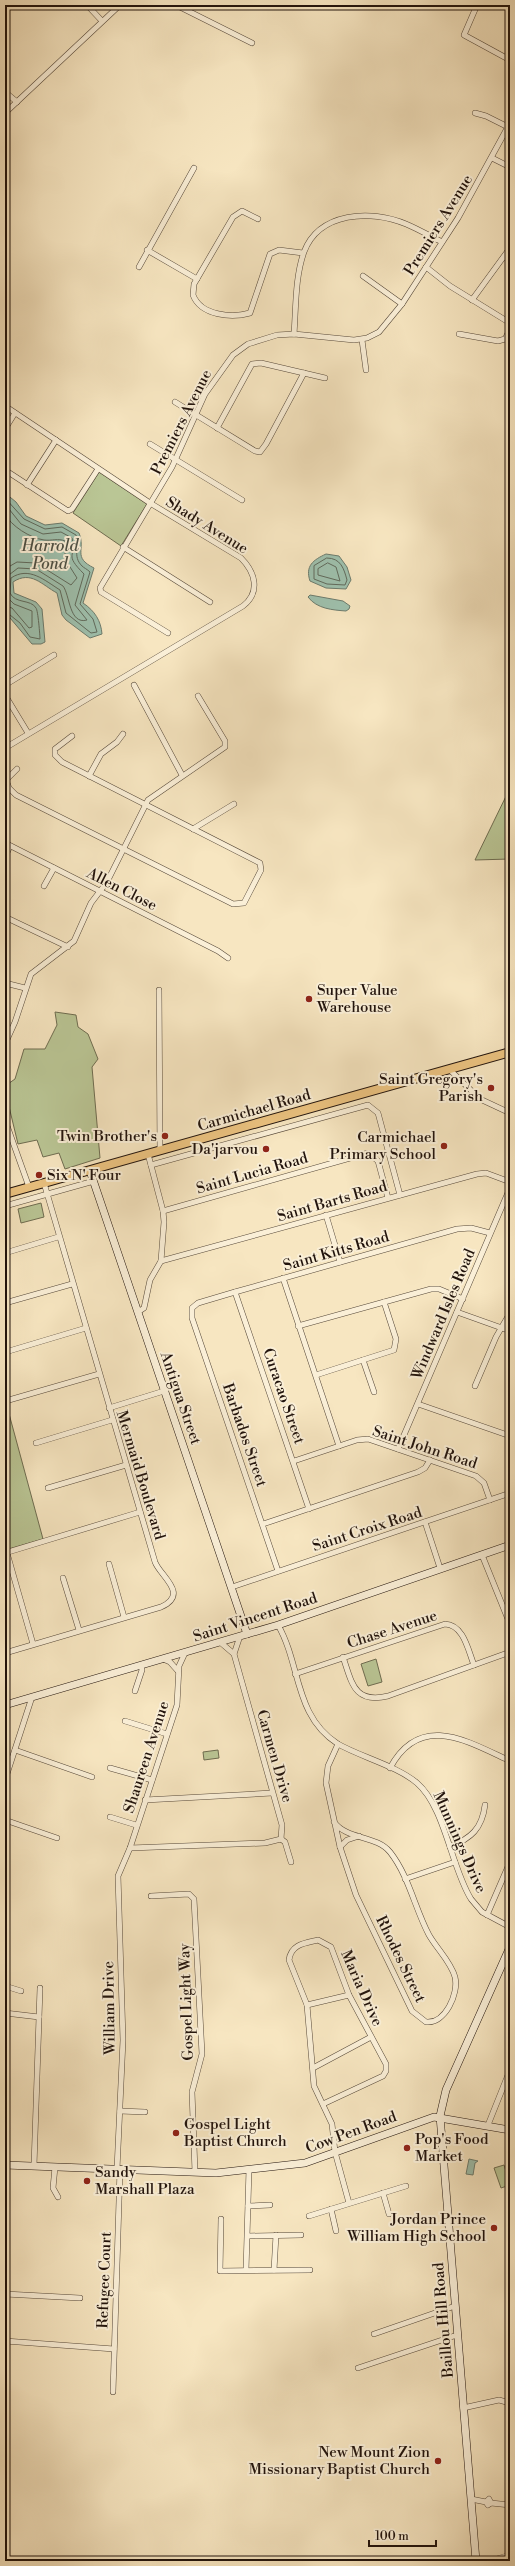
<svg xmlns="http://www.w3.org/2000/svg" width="515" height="2566" font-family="'Libre Bodoni',serif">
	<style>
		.green { fill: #bac695; stroke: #6e6c50 }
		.water { fill: #9ec0ad; stroke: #6c7b6d }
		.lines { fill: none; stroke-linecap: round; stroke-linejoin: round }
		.shore { stroke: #606a5c; stroke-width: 1 }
		.street-casing { stroke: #564839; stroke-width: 6 }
		.secondary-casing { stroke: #21130c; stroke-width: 8 }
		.primary-casing { stroke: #21130c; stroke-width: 10 }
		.street { stroke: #faefd7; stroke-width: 5 }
		.secondary { stroke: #faefd7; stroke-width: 7 }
		.primary { stroke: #ecc380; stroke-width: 8 }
		.poi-dot { fill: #8f2418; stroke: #faefd7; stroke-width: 1.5 }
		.labels { text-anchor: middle; stroke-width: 4; stroke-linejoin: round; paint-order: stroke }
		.street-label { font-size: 15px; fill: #21130c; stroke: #faefd7 }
		.poi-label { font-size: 15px; fill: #21130c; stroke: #faefd7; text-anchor: end }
		.water-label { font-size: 16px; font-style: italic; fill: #4d5044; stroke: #faefd7 }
	</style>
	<rect width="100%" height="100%" fill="#f7e6c1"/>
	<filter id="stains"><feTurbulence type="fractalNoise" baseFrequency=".005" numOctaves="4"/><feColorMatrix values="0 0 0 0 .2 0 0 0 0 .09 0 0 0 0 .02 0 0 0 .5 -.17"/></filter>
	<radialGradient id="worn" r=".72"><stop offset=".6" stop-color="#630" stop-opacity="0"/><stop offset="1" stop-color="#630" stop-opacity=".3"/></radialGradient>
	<!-- green -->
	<g class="green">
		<path d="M99,472L147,504L121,546L73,513Z"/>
		<path d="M510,788V859L475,860Z"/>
		<path d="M55,1012L76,1015L78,1027L88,1034L98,1059L92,1067L100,1158L65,1169L59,1153L43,1157L37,1140L18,1144L5,1090V1086L15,1079L24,1049H45L57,1025Z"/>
		<path d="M41,1203L44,1217L21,1223L18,1209Z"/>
		<path d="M5,1399L43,1539L5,1550Z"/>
		<path d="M376,1659L382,1682L368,1686L361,1664Z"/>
		<path d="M218,1750L219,1758L204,1760L203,1752Z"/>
		<path d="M504,2165L510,2185L501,2188L494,2168Z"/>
	</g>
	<!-- water -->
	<g class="water">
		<path d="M5,493L16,502L26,516L45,525L62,523L79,533C86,550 72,557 94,568L83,603C95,611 101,621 102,634L90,638L66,620L62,615L57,593C42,585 31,570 13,582L14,593L36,602L42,609L45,642L41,644H32L5,612Z"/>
		<path d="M326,554L339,556L347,567L351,580L346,589L326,588L310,581C305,566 313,560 326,554Z"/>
		<path d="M310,595L343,601L350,606L349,609L346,611C333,610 317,609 308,597Z"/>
		<path d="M469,2159L478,2161L475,2163L473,2175L466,2174Z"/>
	</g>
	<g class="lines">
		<!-- shore -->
		<g class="shore">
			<path d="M5,498L24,519L45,529L62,527L76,535C80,546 72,556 82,566C84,568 87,569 90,572L80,604L93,619L97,632L91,633L66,613L60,590C44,580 29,566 11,578L10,593C15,604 31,599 36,608C38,610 40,636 40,639L30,637L20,623L5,611"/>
			<path d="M5,504L21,524L43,534L61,532L72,538C77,558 63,553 84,574L75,605L87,620C69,625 70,595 63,586L36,569L18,568L5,578"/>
			<path d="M5,514C11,526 30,538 44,540C52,541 58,538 65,541V559L77,578L71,585L36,563L17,562L5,569"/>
			<path d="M327,558C341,558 344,569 347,580L345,585L327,584L314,579V566Z"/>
			<path d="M328,563L336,567L340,581L318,575V569Z"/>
			<path d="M5,595L14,604L32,611V627L29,628L12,608L5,606"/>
		</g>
		<defs>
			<g id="street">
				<path d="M87,5L102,21"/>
				<path d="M176,5L252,43"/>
				<path d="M477,5L464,35L510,60"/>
				<path d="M5,92L17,102"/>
				<path d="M5,113L120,5"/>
				<path d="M475,113L486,116L508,127"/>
				<path d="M492,158L510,167"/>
				<path d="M258,219L242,211L233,217L194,284L193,295C201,316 232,318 250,313L270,254L279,250L303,253"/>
				<path d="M147,250L197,279"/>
				<path d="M505,257L510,261"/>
				<path d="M139,267L194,168"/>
				<path d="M426,267L450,286L510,323"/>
				<path d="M363,276L402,304"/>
				<path d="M5,286V287"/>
				<path d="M472,300L510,248"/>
				<path d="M294,334C296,308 295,277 304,252C319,212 371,209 406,224C418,229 430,236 442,242"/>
				<path d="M459,334L498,341L505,339L510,329"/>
				<path d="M362,340L366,370"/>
				<path d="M175,402L255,451L260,452L266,444L304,373"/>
				<path d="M5,406L150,503L241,558C255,572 261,592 243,606L5,748"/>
				<path d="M217,428L252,364L261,363L325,378"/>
				<path d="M5,429L15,413"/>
				<path d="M150,444L242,500"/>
				<path d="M5,470L68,511L72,509L98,469"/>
				<path d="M27,485L56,440"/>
				<path d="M123,547L210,602"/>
				<path d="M168,633L101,592L100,588L172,467L205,394L233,355L248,344L277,335L294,334L354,340L367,338L379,332L402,304L458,218L510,123"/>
				<path d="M5,685L54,655"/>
				<path d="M134,685L182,775"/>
				<path d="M5,695L28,733"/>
				<path d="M17,769L6,780L9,788L16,795L233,904L244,903L261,870L260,863L62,762L55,755V749L72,736"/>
				<path d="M89,776L101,754L117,742L123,734"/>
				<path d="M193,829L234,804"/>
				<path d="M5,843L218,951L228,958"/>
				<path d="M5,857L10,846"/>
				<path d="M44,886L54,868"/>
				<path d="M5,917L68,947"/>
				<path d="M5,983L25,988"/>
				<path d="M159,990L160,1151"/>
				<path d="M5,1044L15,1022L31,974L74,941L91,903L107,882L148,800L225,747V741L198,696"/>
				<path d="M450,1070L480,1099L510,1113"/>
				<path d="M5,1120L29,1187"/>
				<path d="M151,1165L368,1105L378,1113L400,1195"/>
				<path d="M5,1206L94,1181"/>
				<path d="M163,1211L368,1153L378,1161L388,1198"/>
				<path d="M326,1215L340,1262"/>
				<path d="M5,1253L58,1237"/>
				<path d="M161,1261L477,1174L486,1173L510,1182"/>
				<path d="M283,1278L339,1446"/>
				<path d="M235,1292L309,1509"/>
				<path d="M5,1303L72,1284"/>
				<path d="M138,1312L144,1308L150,1280L161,1261L164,1222L163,1211L148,1154"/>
				<path d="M457,1312L510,1331"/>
				<path d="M298,1326L431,1289H439L463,1299"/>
				<path d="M9,1351L86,1328"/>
				<path d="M363,1360L374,1392"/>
				<path d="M316,1375L394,1350L396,1339L384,1302"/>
				<path d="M475,1386L496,1337L510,1313"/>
				<path d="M9,1400L99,1374"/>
				<path d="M418,1404L510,1436"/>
				<path d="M109,1408L164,1391"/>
				<path d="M36,1443L112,1420"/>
				<path d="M398,1449L510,1188"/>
				<path d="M294,1461L357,1440L368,1439L476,1476L484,1483L490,1500"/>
				<path d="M48,1488L126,1465"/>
				<path d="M425,1522L440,1568"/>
				<path d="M263,1524L418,1472L425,1468L430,1460"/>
				<path d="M5,1553L140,1512"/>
				<path d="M7,1553L33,1644"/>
				<path d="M482,1555L510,1624"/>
				<path d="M109,1564L124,1617"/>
				<path d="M278,1571L192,1318V1308L198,1303L235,1292L457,1229L471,1228L490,1233"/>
				<path d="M63,1578L79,1630"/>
				<path d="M232,1587L510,1493"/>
				<path d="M278,1625C301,1665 294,1716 338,1744C361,1757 397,1766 417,1783C445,1807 451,1867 471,1899L482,1912L510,1927"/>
				<path d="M240,1636L234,1654L282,1825L281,1839"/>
				<path d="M220,1642L234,1654"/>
				<path d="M5,1653L161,1607C190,1594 160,1576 155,1562L44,1183"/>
				<path d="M343,1657C352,1683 354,1704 388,1696L510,1652"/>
				<path d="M163,1659L170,1662L178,1671"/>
				<path d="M295,1674L445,1624C464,1625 468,1650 474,1665"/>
				<path d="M135,1691L142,1670L141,1665"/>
				<path d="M125,1721L167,1734"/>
				<path d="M15,1750L92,1777"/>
				<path d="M110,1768L152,1780"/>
				<path d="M390,1768C420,1712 467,1741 510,1761"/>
				<path d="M5,1780L32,1697"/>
				<path d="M145,1800L272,1793"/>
				<path d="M110,1817L136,1825"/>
				<path d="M5,1820L57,1838"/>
				<path d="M334,1822C347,1840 376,1835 390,1852C409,1876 415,1909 429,1935C437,1949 451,1962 455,1977C459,1994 445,2024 426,2022L412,2011L356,1895L340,1847L326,1783L328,1766L338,1744"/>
				<path d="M281,1839L285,1842L291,1862"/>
				<path d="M340,1847L347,1840L359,1836"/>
				<path d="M450,1847C471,1838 482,1829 485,1805"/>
				<path d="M130,1848L265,1843L281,1839"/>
				<path d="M405,1879L455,1862"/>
				<path d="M151,1896L189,1894L194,1899L202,2054L192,2092L195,2172"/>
				<path d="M487,1915L510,1862"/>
				<path d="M5,1986L21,1991"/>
				<path d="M307,2005L349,1995"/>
				<path d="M5,2013L39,2017"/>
				<path d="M313,2068L371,2037"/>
				<path d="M323,2104L383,2076L386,2071V2064L349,1995L331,1947L318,1940C305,1943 291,1944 289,1960L307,2005L314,2086L332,2124L335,2152L349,2203"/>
				<path d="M120,2111L145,2112"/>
				<path d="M488,2125L510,2070"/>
				<path d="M34,2166L40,1988"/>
				<path d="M55,2167L53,2188L58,2197"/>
				<path d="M117,2169L123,2040L118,1876L130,1848L177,1705L179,1666L185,1653"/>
				<path d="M383,2193L389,2214"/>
				<path d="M248,2206L270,2205"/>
				<path d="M331,2209L336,2231"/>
				<path d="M309,2216L406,2186"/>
				<path d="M221,2219L220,2271L310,2270"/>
				<path d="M248,2236L301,2235"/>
				<path d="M246,2270L249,2169"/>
				<path d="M274,2270L276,2235"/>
				<path d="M5,2294L80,2298"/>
				<path d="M374,2334L455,2306"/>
				<path d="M5,2341L114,2349"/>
				<path d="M358,2368L457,2335"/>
				<path d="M113,2392L120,2169"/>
				<path d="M463,2408L499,2400L510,2403"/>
				<path d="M471,2499L486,2502L488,2505L491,2503"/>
				<path d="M486,2502L489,2499L491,2503L510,2505"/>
				<path d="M490,2561L510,2555"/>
			</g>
			<g id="secondary">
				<path d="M90,1171L247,1634"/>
				<path d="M5,1705L278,1625L510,1545"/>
				<path d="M5,2165L216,2173L305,2163L434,2117L510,2130"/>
				<path d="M476,2561L440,2116L446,2090L510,1947"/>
			</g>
			<path id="primary" d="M5,1194L510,1052"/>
		</defs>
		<!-- street casing -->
		<use href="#street" class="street-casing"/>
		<!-- secondary casing -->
		<use href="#secondary" class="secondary-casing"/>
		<!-- primary casing -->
		<use href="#primary" class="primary-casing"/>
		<!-- street -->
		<use href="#street" class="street"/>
		<!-- secondary -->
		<use href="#secondary" class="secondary"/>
		<!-- primary -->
		<use href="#primary" class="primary"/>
	</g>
	<!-- markers -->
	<g class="poi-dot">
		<circle cx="309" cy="999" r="4"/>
		<circle cx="491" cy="1088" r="4"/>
		<circle cx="165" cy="1136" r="4"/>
		<circle cx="444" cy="1146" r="4"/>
		<circle cx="266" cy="1149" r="4"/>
		<circle cx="39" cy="1175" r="4"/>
		<circle cx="176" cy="2133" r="4"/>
		<circle cx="407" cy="2148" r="4"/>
		<circle cx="87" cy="2181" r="4"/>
		<circle cx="494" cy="2228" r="4"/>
		<circle cx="438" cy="2461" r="4"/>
	</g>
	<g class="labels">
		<!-- street labels -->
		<g class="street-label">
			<text transform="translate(438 225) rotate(-58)" y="5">Premiers Avenue</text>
			<text transform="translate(181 422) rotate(-63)" y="5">Premiers Avenue</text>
			<text transform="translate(207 525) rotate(32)" y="5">Shady Avenue</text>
			<text transform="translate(122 889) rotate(27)" y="5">Allen Close</text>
			<text transform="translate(254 1110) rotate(-16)" y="5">Carmichael Road</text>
			<text transform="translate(252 1173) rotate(-16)" y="5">Saint Lucia Road</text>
			<text transform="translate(332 1201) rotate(-16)" y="5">Saint Barts Road</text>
			<text transform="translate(336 1251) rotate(-16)" y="5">Saint Kitts Road</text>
			<text transform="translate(443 1314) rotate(-67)" y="5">Windward Isles Road</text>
			<text transform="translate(284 1396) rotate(71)" y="5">Curacao Street</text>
			<text transform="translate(181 1398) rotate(71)" y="5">Antigua Street</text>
			<text transform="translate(245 1435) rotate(71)" y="5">Barbados Street</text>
			<text transform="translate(425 1447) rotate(18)" y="5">Saint John Road</text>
			<text transform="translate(141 1475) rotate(73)" y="5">Mermaid Boulevard</text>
			<text transform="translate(367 1529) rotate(-18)" y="5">Saint Croix Road</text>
			<text transform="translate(255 1617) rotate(-18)" y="5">Saint Vincent Road</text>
			<text transform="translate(392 1629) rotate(-18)" y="5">Chase Avenue</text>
			<text transform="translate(275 1756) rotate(74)" y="5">Carmen Drive</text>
			<text transform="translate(146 1757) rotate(-72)" y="5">Shaureen Avenue</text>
			<text transform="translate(460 1842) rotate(66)" y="5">Munnings Drive</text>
			<text transform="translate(401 1959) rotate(64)" y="5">Rhodes Street</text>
			<text transform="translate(362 1988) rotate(66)" y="5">Maria Drive</text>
			<text transform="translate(186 2002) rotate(-92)" y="5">Gospel Light Way</text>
			<text transform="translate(109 2008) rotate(-91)" y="5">William Drive</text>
			<text transform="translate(351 2132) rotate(-20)" y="5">Cow Pen Road</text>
			<text transform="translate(104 2280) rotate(-88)" y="5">Refugee Court</text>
			<text transform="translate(443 2320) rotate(-95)" y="5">Baillou Hill Road</text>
		</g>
		<!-- poi labels -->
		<g class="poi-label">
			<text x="317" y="995" text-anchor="start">Super Value<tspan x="317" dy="17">Warehouse</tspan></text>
			<text x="483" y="1084">Saint Gregory's<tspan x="483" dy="17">Parish</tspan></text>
			<text x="157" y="1141">Twin Brother's</text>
			<text x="436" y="1142">Carmichael<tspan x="436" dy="17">Primary School</tspan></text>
			<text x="258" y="1154">Da'jarvou</text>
			<text x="47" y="1180" text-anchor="start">Six N' Four</text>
			<text x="184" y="2129" text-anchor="start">Gospel Light<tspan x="184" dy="17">Baptist Church</tspan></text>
			<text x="415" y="2144" text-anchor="start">Pop's Food<tspan x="415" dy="17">Market</tspan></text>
			<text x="95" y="2177" text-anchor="start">Sandy<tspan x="95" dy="17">Marshall Plaza</tspan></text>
			<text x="486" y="2224">Jordan Prince<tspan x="486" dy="17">William High School</tspan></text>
			<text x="430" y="2457">New Mount Zion<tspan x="430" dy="17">Missionary Baptist Church</tspan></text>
		</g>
		<!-- water labels -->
		<g class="water-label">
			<text x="50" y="551">Harrold<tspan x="50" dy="18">Pond</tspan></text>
		</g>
	</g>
	<!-- margin -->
	<rect width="515" height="2566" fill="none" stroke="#f7e6c1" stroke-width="20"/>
	<rect x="6" y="6" width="503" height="2554" fill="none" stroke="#21130c" stroke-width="2"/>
	<rect x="10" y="10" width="495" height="2546" fill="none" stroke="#21130c"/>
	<!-- scale -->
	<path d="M369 2540v6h67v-6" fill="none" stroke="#21130c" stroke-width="2"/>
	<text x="375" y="2540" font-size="12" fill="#21130c" stroke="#faefd7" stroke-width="3" paint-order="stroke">100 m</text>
	<rect width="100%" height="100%" filter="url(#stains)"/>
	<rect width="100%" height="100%" fill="url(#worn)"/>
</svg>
